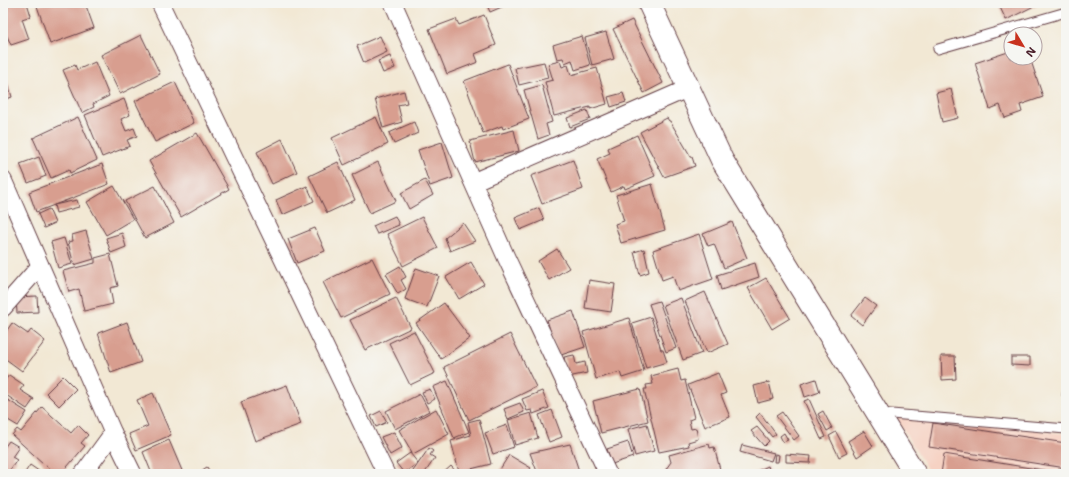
<svg xmlns="http://www.w3.org/2000/svg" width="1069" height="477" font-family="'Shantell Sans',sans-serif">
	<style>
		.built { fill: #f6d2c3 }
		.building { fill: #d89e8f }
		.lines { fill: none; stroke-linecap: round; stroke-linejoin: round }
		.lane-casing { stroke: #633d44; stroke-width: 11 }
		.street-casing { stroke: #633d44; stroke-width: 19 }
		.secondary-casing { stroke: #633d44; stroke-width: 24 }
		.lane { stroke: #fff; stroke-width: 9 }
		.street { stroke: #fff; stroke-width: 17 }
		.secondary { stroke: #fff; stroke-width: 22 }
	</style>
	<rect width="100%" height="100%" fill="#f6f6f2"/>
	<filter id="ink" filterUnits="userSpaceOnUse"><feTurbulence type="fractalNoise" baseFrequency=".025" numOctaves="2"/><feDisplacementMap in="SourceGraphic" scale="8" xChannelSelector="R" yChannelSelector="G"/><feConvolveMatrix kernelMatrix="1 2 1 2 8 2 1 2 1" color-interpolation-filters="sRGB"/></filter>
	<filter id="wash" filterUnits="userSpaceOnUse"><feTurbulence type="fractalNoise" baseFrequency=".012" numOctaves="4" result="noise"/><feDisplacementMap in="SourceGraphic" scale="16" xChannelSelector="R" yChannelSelector="G"/><feGaussianBlur stdDeviation="0.9" result="paint"/><feColorMatrix in="noise" values="0 0 0 0 0 0 0 0 0 0 0 0 0 0 0 0 0 1.4 0 .05"/><feComposite in="paint" operator="in"/></filter>
	<g filter="url(#wash)">
		<rect width="100%" height="100%" fill="#f2e8d4"/>
		<!-- built -->
		<path class="built" d="M891,410L1066,434V474H930Z"/>
		<g id="blocks">
			<!-- building -->
			<g class="building">
				<path d="M3,3H27L31,16L22,19L29,39L11,45L7,36L3,37Z"/>
				<path d="M45,3H85L94,28L50,44L37,6Z"/>
				<path d="M486,3H511L490,12Z"/>
				<path d="M998,3H1040L1006,20Z"/>
				<path d="M484,15L496,45L475,54L478,62L447,74L429,29L456,19L459,25Z"/>
				<path d="M632,20L663,83L644,93L613,29Z"/>
				<path d="M606,32L614,59L592,65L585,38Z"/>
				<path d="M141,35L160,74L120,94L101,55Z"/>
				<path d="M380,36L387,52L364,63L357,46Z"/>
				<path d="M582,36L590,65L575,70L572,60L565,63L563,58L557,59L553,45Z"/>
				<path d="M1011,51V58H1030L1043,97L1020,105L1022,112L1005,118L1000,105L990,109L975,63Z"/>
				<path d="M390,56L395,68L383,73L378,61Z"/>
				<path d="M560,61L562,67L568,65L571,75L597,68L607,104L590,109V107L554,116L545,82L553,80L548,64Z"/>
				<path d="M95,62L109,96L93,104L94,107L82,113L63,70L75,65L77,70Z"/>
				<path d="M544,62L548,78L519,85L515,68Z"/>
				<path d="M508,64L529,119L503,129L502,126L483,133L464,81Z"/>
				<path d="M6,76L12,97L4,100L3,77Z"/>
				<path d="M175,82L194,123L155,142L135,101Z"/>
				<path d="M542,85L552,122L546,124L549,135L538,139L524,90Z"/>
				<path d="M951,89L958,118L942,122L936,93Z"/>
				<path d="M404,91L407,103L398,105L402,122L383,128L375,99Z"/>
				<path d="M623,93L626,102L611,107L608,97Z"/>
				<path d="M124,99L130,115L121,119L126,131L134,128L137,136L127,140L130,146L102,157L85,115Z"/>
				<path d="M587,110L590,119L570,127L567,118Z"/>
				<path d="M78,117L97,160L70,173L69,170L51,178L33,138Z"/>
				<path d="M376,117L388,144L344,165L332,138Z"/>
				<path d="M667,118L669,121H670L691,157H692L695,166L664,177L640,132Z"/>
				<path d="M414,122L418,133L394,144L389,133Z"/>
				<path d="M514,130L519,151L475,162L470,141Z"/>
				<path d="M197,133L229,189L181,217L149,161Z"/>
				<path d="M637,135L655,176L625,189L624,186L611,192L597,159L610,153L608,148Z"/>
				<path d="M282,139L297,172L272,184L257,152Z"/>
				<path d="M442,142L453,178L430,186L418,150Z"/>
				<path d="M39,157L46,176L28,183L20,164Z"/>
				<path d="M573,160L583,189L542,204L531,176Z"/>
				<path d="M338,162L355,200L327,213L309,176Z"/>
				<path d="M378,162L396,201L370,213L352,175Z"/>
				<path d="M102,164L109,184L36,212L29,192Z"/>
				<path d="M425,180L433,195L409,209L401,193Z"/>
				<path d="M652,184L665,230L621,243L615,224L624,221L616,195Z"/>
				<path d="M114,186L133,219L106,235L87,202Z"/>
				<path d="M155,186L174,223L145,238L125,201Z"/>
				<path d="M307,186L314,201L282,215L276,200Z"/>
				<path d="M77,200L79,207L56,213L54,205Z"/>
				<path d="M539,208L544,220L520,230L515,218Z"/>
				<path d="M49,209L55,223L44,228L38,214Z"/>
				<path d="M395,216L399,225L377,234L373,226Z"/>
				<path d="M422,217L438,248L403,266L387,234Z"/>
				<path d="M732,222L747,258L724,268L714,244L708,246L703,234Z"/>
				<path d="M463,223L475,241L450,251L445,238Z"/>
				<path d="M315,228L325,251L297,263L288,239Z"/>
				<path d="M86,231L94,259L74,265L68,242L73,241L72,235Z"/>
				<path d="M122,233L126,247L111,253L106,238Z"/>
				<path d="M699,234L713,279L678,291L673,276L662,280L653,250Z"/>
				<path d="M64,238L72,264L58,268L51,242Z"/>
				<path d="M557,249L569,268L549,280L538,261Z"/>
				<path d="M644,249L649,272L640,275L634,252Z"/>
				<path d="M110,254L118,286L110,288L113,304L84,311L79,289L69,292L63,271L95,263V258Z"/>
				<path d="M372,258L390,294L341,318L323,282Z"/>
				<path d="M471,262L484,284L459,299L446,277Z"/>
				<path d="M755,263L759,277L721,290L717,275Z"/>
				<path d="M400,266L406,277L401,280L406,289L398,294L386,274Z"/>
				<path d="M416,268L439,276L427,307L405,299Z"/>
				<path d="M766,278L790,318L772,329L748,288Z"/>
				<path d="M589,280L615,284L611,312L585,308Z"/>
				<path d="M705,292L728,344L707,353L685,301Z"/>
				<path d="M37,296L38,312L17,313L16,297Z"/>
				<path d="M396,298L411,328L365,350L350,320Z"/>
				<path d="M681,298L702,353L683,360L663,305Z"/>
				<path d="M865,298L876,306L862,325L851,316Z"/>
				<path d="M659,301L676,348L666,352L649,304Z"/>
				<path d="M444,303L470,338L441,359L416,323Z"/>
				<path d="M573,311L585,347L558,356L547,320Z"/>
				<path d="M651,317L661,350H663L667,362L646,368L632,323Z"/>
				<path d="M629,318L644,371L622,378L620,372L596,379L583,332Z"/>
				<path d="M127,322L141,362L111,373L98,333Z"/>
				<path d="M12,323L28,334L31,330L45,341L22,371L3,357V336Z"/>
				<path d="M414,331L435,373L410,385L389,343Z"/>
				<path d="M510,334L536,387L469,420L444,367Z"/>
				<path d="M574,355L576,364L585,362L587,373L568,377L564,357Z"/>
				<path d="M941,356H955L956,379L942,380Z"/>
				<path d="M1011,357H1030V366L1011,365Z"/>
				<path d="M678,369L681,381L685,380L694,418L689,420L691,429L696,428L698,439L688,442L689,446L659,452L644,389H647L646,385L653,384L651,376Z"/>
				<path d="M718,373L726,393L721,395L730,417L705,427L688,385Z"/>
				<path d="M9,375L24,385L20,390L34,399L27,409L3,393V383Z"/>
				<path d="M63,376L76,389L59,406L46,393Z"/>
				<path d="M816,379L820,392L805,397L801,384Z"/>
				<path d="M447,381L469,432L454,438L433,387Z"/>
				<path d="M769,382L773,399L758,403L754,386Z"/>
				<path d="M287,385L301,424L255,441L241,402Z"/>
				<path d="M1063,385H1066V396H1062Z"/>
				<path d="M430,389L435,399L427,403L422,392Z"/>
				<path d="M640,389L648,421L601,433L593,401Z"/>
				<path d="M542,391L549,408L533,414L532,410L527,411L522,399Z"/>
				<path d="M153,393L171,435L136,450L129,434L148,426L137,400Z"/>
				<path d="M420,394L429,411L395,429L386,411Z"/>
				<path d="M3,397L27,412L18,426L3,417Z"/>
				<path d="M809,399L826,437L821,439L804,401Z"/>
				<path d="M520,403L524,412L508,419L504,409Z"/>
				<path d="M42,407L71,433L78,425L88,435L81,443L85,446L61,474H55L12,435L17,429L21,432Z"/>
				<path d="M436,409L449,434L413,454L399,430Z"/>
				<path d="M552,410L562,437L549,442L539,415Z"/>
				<path d="M381,411L387,422L376,427L371,416Z"/>
				<path d="M823,411L832,428L827,431L818,414Z"/>
				<path d="M782,412L799,436L794,440L776,416Z"/>
				<path d="M531,413L538,438L515,445L508,420Z"/>
				<path d="M760,413L776,434L772,437L756,417Z"/>
				<path d="M479,419L491,464L459,472L451,441L471,435L468,422Z"/>
				<path d="M933,423L1066,443V468L929,447Z"/>
				<path d="M647,424L654,451L635,456L628,429Z"/>
				<path d="M507,425L514,447L493,454L485,433Z"/>
				<path d="M757,427L769,441L764,446L751,431Z"/>
				<path d="M864,431L873,446L857,457L848,441Z"/>
				<path d="M394,432L402,448L390,455L381,437Z"/>
				<path d="M836,432L847,453L839,457L829,436Z"/>
				<path d="M784,433L788,440L783,442L780,436Z"/>
				<path d="M169,440L183,473L181,474H152L143,452Z"/>
				<path d="M9,441L19,447L12,457L17,460L7,474H3V449Z"/>
				<path d="M628,442L633,457L612,464L607,449Z"/>
				<path d="M570,444L580,474H538L530,453Z"/>
				<path d="M709,444L710,448L714,447L721,473L666,474V469L671,462L669,455Z"/>
				<path d="M742,445L774,453L771,461L740,452Z"/>
				<path d="M429,448L433,451L430,455L435,458L424,474H411Z"/>
				<path d="M410,453L418,463L404,473L396,463Z"/>
				<path d="M775,454L779,455L778,462H774Z"/>
				<path d="M786,454L811,456L810,463L786,462Z"/>
				<path d="M944,454L1061,473V474H941Z"/>
				<path d="M509,455L531,468L528,472L531,474H497Z"/>
				<path d="M30,465L43,474H24Z"/>
				<path d="M451,466L458,474H442Z"/>
				<path d="M768,466L770,472L766,474H751Z"/>
				<path d="M207,467L211,474H196Z"/>
			</g>
		</g>
	</g>
	<g filter="url(#ink)">
		<use href="#blocks" fill-opacity="0" stroke="#633d44" stroke-width="1"/>
		<g class="lines">
			<defs>
				<g id="lane">
					<path d="M938,49L1066,12"/>
					<path d="M880,413L1066,429"/>
				</g>
				<g id="street">
					<path d="M160,3L386,474"/>
					<path d="M393,3L506,257L608,474"/>
					<path d="M3,180L113,433L133,474"/>
					<path d="M473,182L689,88"/>
					<path d="M3,308L40,266"/>
					<path d="M83,474L113,433"/>
				</g>
				<path id="secondary" d="M649,3L722,160L915,474"/>
			</defs>
			<!-- lane casing -->
			<use href="#lane" class="lane-casing"/>
			<!-- street casing -->
			<use href="#street" class="street-casing"/>
			<!-- secondary casing -->
			<use href="#secondary" class="secondary-casing"/>
			<!-- lane -->
			<use href="#lane" class="lane"/>
			<!-- street -->
			<use href="#street" class="street"/>
			<!-- secondary -->
			<use href="#secondary" class="secondary"/>
		</g>
	</g>
	<!-- margin -->
	<rect width="1069" height="477" fill="none" stroke="#f6f6f2" stroke-width="16"/>
	<!-- north arrow -->
	<g transform="translate(1023 46) rotate(128)"><circle r="19" fill="#f6f6f2" stroke="#b1a0a2"/>
	<path d="M0-3L7 15L0 10L-7 15Z" fill="#c8321e"/>
	<text y="-6" font-size="11" font-weight="bold" text-anchor="middle" fill="#4a1f2b">N</text>
	</g>
</svg>
